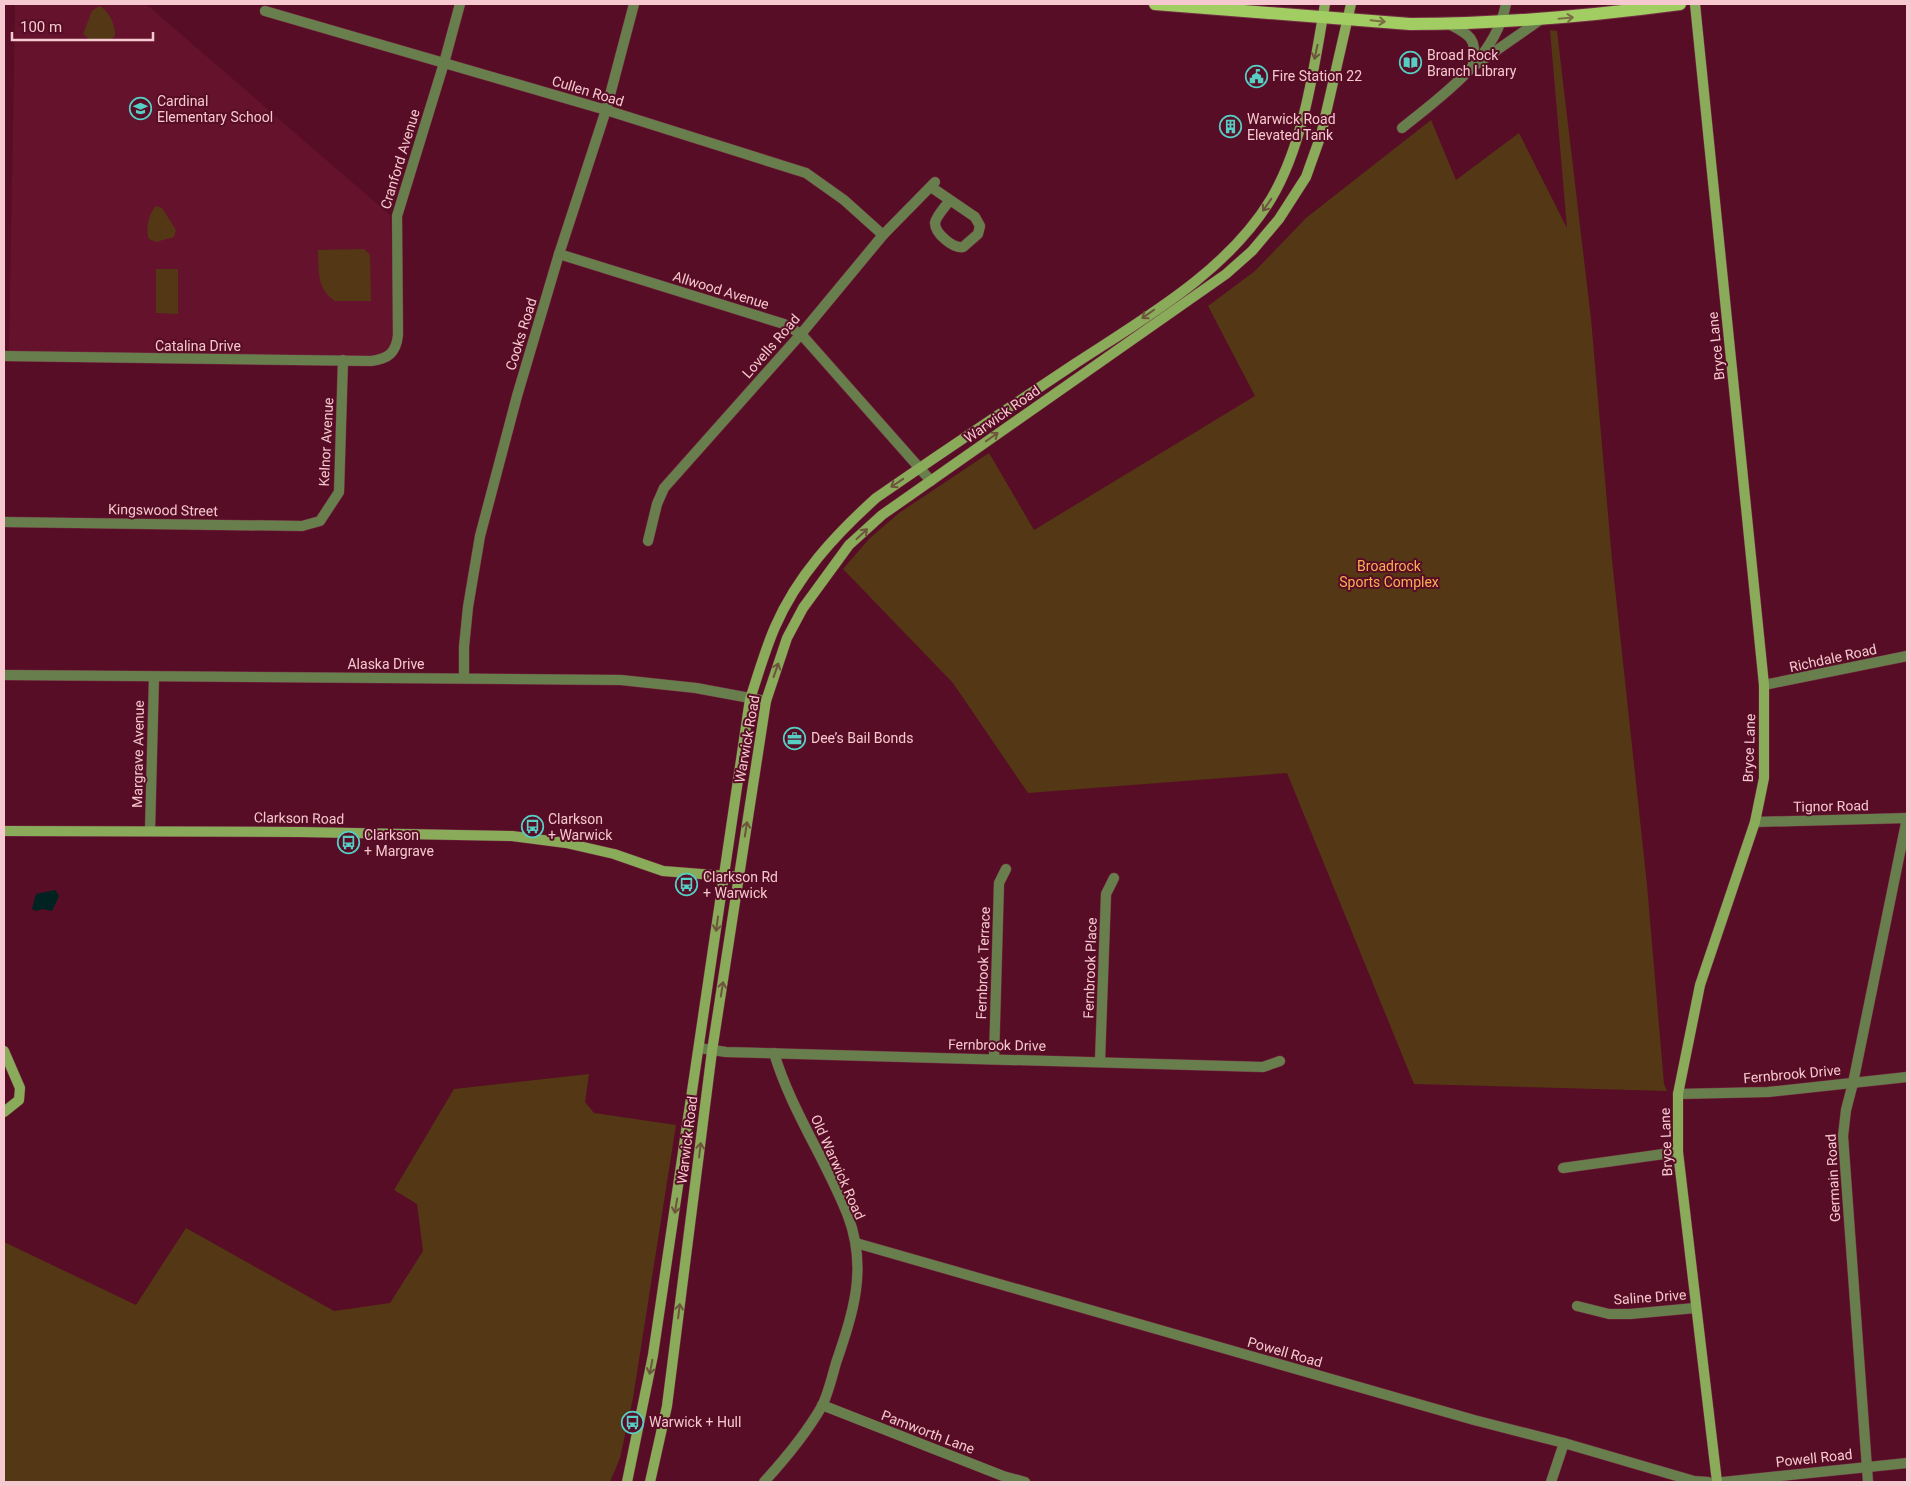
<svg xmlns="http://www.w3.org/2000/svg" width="1911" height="1486" font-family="Roboto,sans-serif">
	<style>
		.built { fill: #65122d }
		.green { fill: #543715 }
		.water { fill: #002321 }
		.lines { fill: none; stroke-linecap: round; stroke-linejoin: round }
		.street-casing { stroke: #742f44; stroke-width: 11 }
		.secondary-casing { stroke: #742f44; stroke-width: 11 }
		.primary-casing { stroke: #742f44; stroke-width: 14 }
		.street { stroke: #697e4d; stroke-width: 10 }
		.secondary { stroke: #89ab5a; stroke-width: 10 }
		.primary { stroke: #a2cd63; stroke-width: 12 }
		.oneway { stroke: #7c6d44 }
		.oneway2 { stroke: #6e543d }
		.labels { text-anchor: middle; stroke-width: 4; stroke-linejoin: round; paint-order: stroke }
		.poi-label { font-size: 14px; fill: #f6c8cf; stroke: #570d25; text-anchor: start }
		.street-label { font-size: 14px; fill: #f6c8cf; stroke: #570d25 }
		.park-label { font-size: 14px; fill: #fcae54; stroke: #570d25 }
	</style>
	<rect width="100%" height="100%" fill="#570d25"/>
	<!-- built -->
	<path class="built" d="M15,4H146L390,215L394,332L389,348L383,354L373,357L9,352Z"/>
	<!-- green -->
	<g class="green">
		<path d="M99,6C108,9 116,26 115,36L110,40H90L83,34L92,11Z"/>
		<path d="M1550,30L1557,31L1591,319L1612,560L1647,885L1664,1084L1667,1091L1414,1084L1287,773L1028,793L953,683L843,569L869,539L899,513L989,453L1034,530L1255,396L1208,306L1255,271L1306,218L1431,120L1456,180L1519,133L1567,228Z"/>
		<path d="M156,206L162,208L176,230L174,237L156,242L149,239C145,230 149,212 156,206Z"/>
		<path d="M364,249L370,255L371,301H335C316,288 319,271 318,250Z"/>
		<path d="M156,269H178V314L156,313Z"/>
		<path d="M589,1074L585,1102L594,1113L676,1125L633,1398L620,1458L610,1482H4V1242L136,1305L186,1228L334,1311L390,1303L423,1251L417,1204L394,1190L454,1089Z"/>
	</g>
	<!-- water -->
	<path class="water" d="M55,890L59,896L52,911L43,909L36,911L32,909L36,894Z"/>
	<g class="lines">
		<defs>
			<g id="street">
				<path d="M265,11L606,110L806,173L844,200L883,235"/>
				<path d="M1449,24C1468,34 1478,38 1473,62"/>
				<path d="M1474,66L1540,20"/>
				<path d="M1402,128C1443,95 1495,59 1506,4"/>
				<path d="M931,187L975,217L980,226L978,234L963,247C954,249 935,234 935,223C936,216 946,206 950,200"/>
				<path d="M559,254L784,324L801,334L931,481"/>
				<path d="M4,356L371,361C388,359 396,353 398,335L397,216L444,63L460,4"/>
				<path d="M4,522L302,526L320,521L339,492L343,360"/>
				<path d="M648,541L657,504L664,488L801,334L883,235L935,182"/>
				<path d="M4,675L621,680L696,688L766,701"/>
				<path d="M464,678V647L468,607L480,536L517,396L559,254L606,110L634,4"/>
				<path d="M1764,685L1907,656"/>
				<path d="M1755,822L1907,818L1853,1083L1846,1110L1843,1136L1868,1482"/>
				<path d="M150,831L154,677"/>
				<path d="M699,1048L726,1052L1263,1067L1280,1061"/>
				<path d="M994,1059L999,883L1006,869"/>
				<path d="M1100,1061L1106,894L1114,878"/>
				<path d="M1678,1094L1768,1092L1907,1077"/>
				<path d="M1563,1168L1678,1152"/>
				<path d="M856,1243L1474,1420L1564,1443L1694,1481L1708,1482"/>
				<path d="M1577,1306L1609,1314H1630L1695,1308"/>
				<path d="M822,1405L1003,1476L1025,1482"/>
				<path d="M764,1482C785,1459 806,1434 822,1406C828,1394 832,1377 836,1363C853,1313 868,1269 848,1216C826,1160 791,1110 774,1053"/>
				<path d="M1551,1482L1564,1443"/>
				<path d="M1723,1482L1907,1463"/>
			</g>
			<g id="secondary">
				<path d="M1695,4L1764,685V778L1755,822L1700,985L1678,1094V1152L1717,1482"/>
				<path d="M4,831L300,832L512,836L566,843L614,854L663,871L739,877"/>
				<path d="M4,1051L20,1088L19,1100L4,1112"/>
				<path d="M627,1482L653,1355L750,699C758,675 765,650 775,627C797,576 835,535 876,498C941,453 1007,409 1073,365C1143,319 1227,272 1271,199C1304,144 1314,67 1325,4"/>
				<path d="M650,1482L667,1406L712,1051L766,701L787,638L803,608L849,545L882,515L1226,274L1252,251L1279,219L1306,177L1321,135L1351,4"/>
			</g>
			<path id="primary" d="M1155,4L1410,24C1501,24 1590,16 1680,4"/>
		</defs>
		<!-- street casing -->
		<use href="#street" class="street-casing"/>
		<!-- secondary casing -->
		<use href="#secondary" class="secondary-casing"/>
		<!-- primary casing -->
		<use href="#primary" class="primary-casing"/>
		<!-- street -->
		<use href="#street" class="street"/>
		<!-- secondary -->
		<use href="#secondary" class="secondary"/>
		<!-- primary -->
		<use href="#primary" class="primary"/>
	</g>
	<!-- one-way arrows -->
	<defs><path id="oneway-shaft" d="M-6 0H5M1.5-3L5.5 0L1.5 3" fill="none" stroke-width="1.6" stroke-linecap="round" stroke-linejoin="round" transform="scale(1.25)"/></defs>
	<g class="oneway">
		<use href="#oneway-shaft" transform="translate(1566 18) rotate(-5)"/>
		<use href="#oneway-shaft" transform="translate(1378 21) rotate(6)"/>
	</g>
	<g class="oneway2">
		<use href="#oneway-shaft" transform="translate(1316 52) rotate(102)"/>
		<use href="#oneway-shaft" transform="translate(1267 205) rotate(125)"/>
		<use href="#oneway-shaft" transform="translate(1148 314) rotate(145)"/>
		<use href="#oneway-shaft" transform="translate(992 437) rotate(-35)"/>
		<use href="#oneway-shaft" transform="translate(897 483) rotate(146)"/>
		<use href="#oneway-shaft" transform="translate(862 534) rotate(-43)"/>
		<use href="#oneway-shaft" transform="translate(776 670) rotate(-71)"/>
		<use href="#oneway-shaft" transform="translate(746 829) rotate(-81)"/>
		<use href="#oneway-shaft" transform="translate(717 924) rotate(98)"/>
		<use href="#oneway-shaft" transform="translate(722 989) rotate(-81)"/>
		<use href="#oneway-shaft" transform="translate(700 1150) rotate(-83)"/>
		<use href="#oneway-shaft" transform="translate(676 1206) rotate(99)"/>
		<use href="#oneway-shaft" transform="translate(679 1311) rotate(-83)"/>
		<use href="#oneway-shaft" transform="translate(651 1367) rotate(101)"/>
	</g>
	<!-- icons -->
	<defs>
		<symbol id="library-ring" viewBox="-11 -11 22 22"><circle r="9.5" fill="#570d25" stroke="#56cec4" stroke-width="1.5"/><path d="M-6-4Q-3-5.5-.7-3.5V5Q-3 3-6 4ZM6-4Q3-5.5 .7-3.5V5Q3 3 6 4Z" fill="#56cec4"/></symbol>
		<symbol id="civic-ring" viewBox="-11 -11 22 22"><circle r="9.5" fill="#570d25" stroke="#56cec4" stroke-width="1.5"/><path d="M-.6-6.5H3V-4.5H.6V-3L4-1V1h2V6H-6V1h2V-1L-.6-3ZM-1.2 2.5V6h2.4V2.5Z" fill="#56cec4"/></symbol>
		<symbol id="school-ring" viewBox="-11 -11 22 22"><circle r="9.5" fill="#570d25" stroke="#56cec4" stroke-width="1.5"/><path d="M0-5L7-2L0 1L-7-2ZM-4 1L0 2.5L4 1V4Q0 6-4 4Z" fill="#56cec4"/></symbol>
		<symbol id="building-ring" viewBox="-11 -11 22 22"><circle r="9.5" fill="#570d25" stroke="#56cec4" stroke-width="1.5"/><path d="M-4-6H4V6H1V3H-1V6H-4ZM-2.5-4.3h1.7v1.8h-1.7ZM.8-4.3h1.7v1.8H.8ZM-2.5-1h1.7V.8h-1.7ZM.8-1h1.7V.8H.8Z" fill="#56cec4"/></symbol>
		<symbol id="office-ring" viewBox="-11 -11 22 22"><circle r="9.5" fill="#570d25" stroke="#56cec4" stroke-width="1.5"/><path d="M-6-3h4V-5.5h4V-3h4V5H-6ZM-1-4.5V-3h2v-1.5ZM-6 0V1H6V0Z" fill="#56cec4"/></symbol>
		<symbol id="bus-ring" viewBox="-11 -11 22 22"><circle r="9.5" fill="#570d25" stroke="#56cec4" stroke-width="1.5"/><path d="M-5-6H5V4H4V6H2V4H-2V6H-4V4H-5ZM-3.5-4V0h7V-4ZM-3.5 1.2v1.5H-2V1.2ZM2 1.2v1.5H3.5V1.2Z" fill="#56cec4"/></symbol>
	</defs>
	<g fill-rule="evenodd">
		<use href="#library-ring" x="1398" y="50" width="25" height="25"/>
		<use href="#civic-ring" x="1244" y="64" width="25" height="25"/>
		<use href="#school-ring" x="128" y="96" width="25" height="25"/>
		<use href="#building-ring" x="1218" y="114" width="25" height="25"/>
		<use href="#office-ring" x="782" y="726" width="25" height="25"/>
		<use href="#bus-ring" x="520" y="814" width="25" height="25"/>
		<use href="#bus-ring" x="336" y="830" width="25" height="25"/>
		<use href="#bus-ring" x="674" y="872" width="25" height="25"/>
		<use href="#bus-ring" x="620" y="1410" width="25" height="25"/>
	</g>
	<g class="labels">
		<!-- poi labels -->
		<g class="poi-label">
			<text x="1427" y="60">Broad Rock<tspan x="1427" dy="16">Branch Library</tspan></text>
			<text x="1272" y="81">Fire Station 22</text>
			<text x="157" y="106">Cardinal<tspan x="157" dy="16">Elementary School</tspan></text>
			<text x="1247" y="124">Warwick Road<tspan x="1247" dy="16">Elevated Tank</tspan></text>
			<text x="811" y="743">Dee’s Bail Bonds</text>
			<text x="548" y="824">Clarkson<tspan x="548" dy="16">+ Warwick</tspan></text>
			<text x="364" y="840">Clarkson<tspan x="364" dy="16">+ Margrave</tspan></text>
			<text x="703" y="882">Clarkson Rd<tspan x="703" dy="16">+ Warwick</tspan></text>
			<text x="649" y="1427">Warwick + Hull</text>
		</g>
		<!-- street labels -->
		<g class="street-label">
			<text transform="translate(588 91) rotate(17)" y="5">Cullen Road</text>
			<text transform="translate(400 159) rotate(-73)" y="5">Cranford Avenue</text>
			<text transform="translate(721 290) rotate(17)" y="5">Allwood Avenue</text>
			<text transform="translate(521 334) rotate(-73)" y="5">Cooks Road</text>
			<text x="198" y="351">Catalina Drive</text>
			<text transform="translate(771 346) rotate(-49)" y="5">Lovells Road</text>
			<text transform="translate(1716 346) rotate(-96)" y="5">Bryce Lane</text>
			<text transform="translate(1002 414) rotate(-35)" y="5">Warwick Road</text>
			<text transform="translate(326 442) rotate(-87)" y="5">Kelnor Avenue</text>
			<text transform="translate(163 510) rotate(1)" y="5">Kingswood Street</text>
			<text transform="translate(1833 658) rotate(-12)" y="5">Richdale Road</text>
			<text x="386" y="669">Alaska Drive</text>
			<text transform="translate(747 739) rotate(-80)" y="5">Warwick Road</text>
			<text transform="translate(1749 748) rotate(-88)" y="5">Bryce Lane</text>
			<text transform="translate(138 754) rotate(-89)" y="5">Margrave Avenue</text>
			<text transform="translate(1831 806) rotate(-1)" y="5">Tignor Road</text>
			<text transform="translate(299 818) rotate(1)" y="5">Clarkson Road</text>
			<text transform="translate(983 963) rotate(-88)" y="5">Fernbrook Terrace</text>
			<text transform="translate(1090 968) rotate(-88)" y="5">Fernbrook Place</text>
			<text transform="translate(997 1045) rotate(1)" y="5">Fernbrook Drive</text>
			<text transform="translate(1792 1074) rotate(-5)" y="5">Fernbrook Drive</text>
			<text transform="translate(687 1140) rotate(-83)" y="5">Warwick Road</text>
			<text transform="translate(1666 1142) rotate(-92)" y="5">Bryce Lane</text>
			<text transform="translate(838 1167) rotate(66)" y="5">Old Warwick Road</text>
			<text transform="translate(1833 1178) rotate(-93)" y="5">Germain Road</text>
			<text transform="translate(1650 1297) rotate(-4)" y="5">Saline Drive</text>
			<text transform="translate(1285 1352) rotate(16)" y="5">Powell Road</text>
			<text transform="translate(928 1432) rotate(21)" y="5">Pamworth Lane</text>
			<text transform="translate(1814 1458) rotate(-6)" y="5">Powell Road</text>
		</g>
		<!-- park labels -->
		<g class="park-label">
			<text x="1389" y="571">Broadrock<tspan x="1389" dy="16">Sports Complex</tspan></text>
		</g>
	</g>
	<!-- border -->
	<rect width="1911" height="1486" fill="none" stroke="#f6c8cf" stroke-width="10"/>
	<!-- scale -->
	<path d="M12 32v8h141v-8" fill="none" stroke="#f6c8cf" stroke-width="2.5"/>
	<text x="20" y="32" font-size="15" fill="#f6c8cf" stroke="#570d25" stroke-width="4" paint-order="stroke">100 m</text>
</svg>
